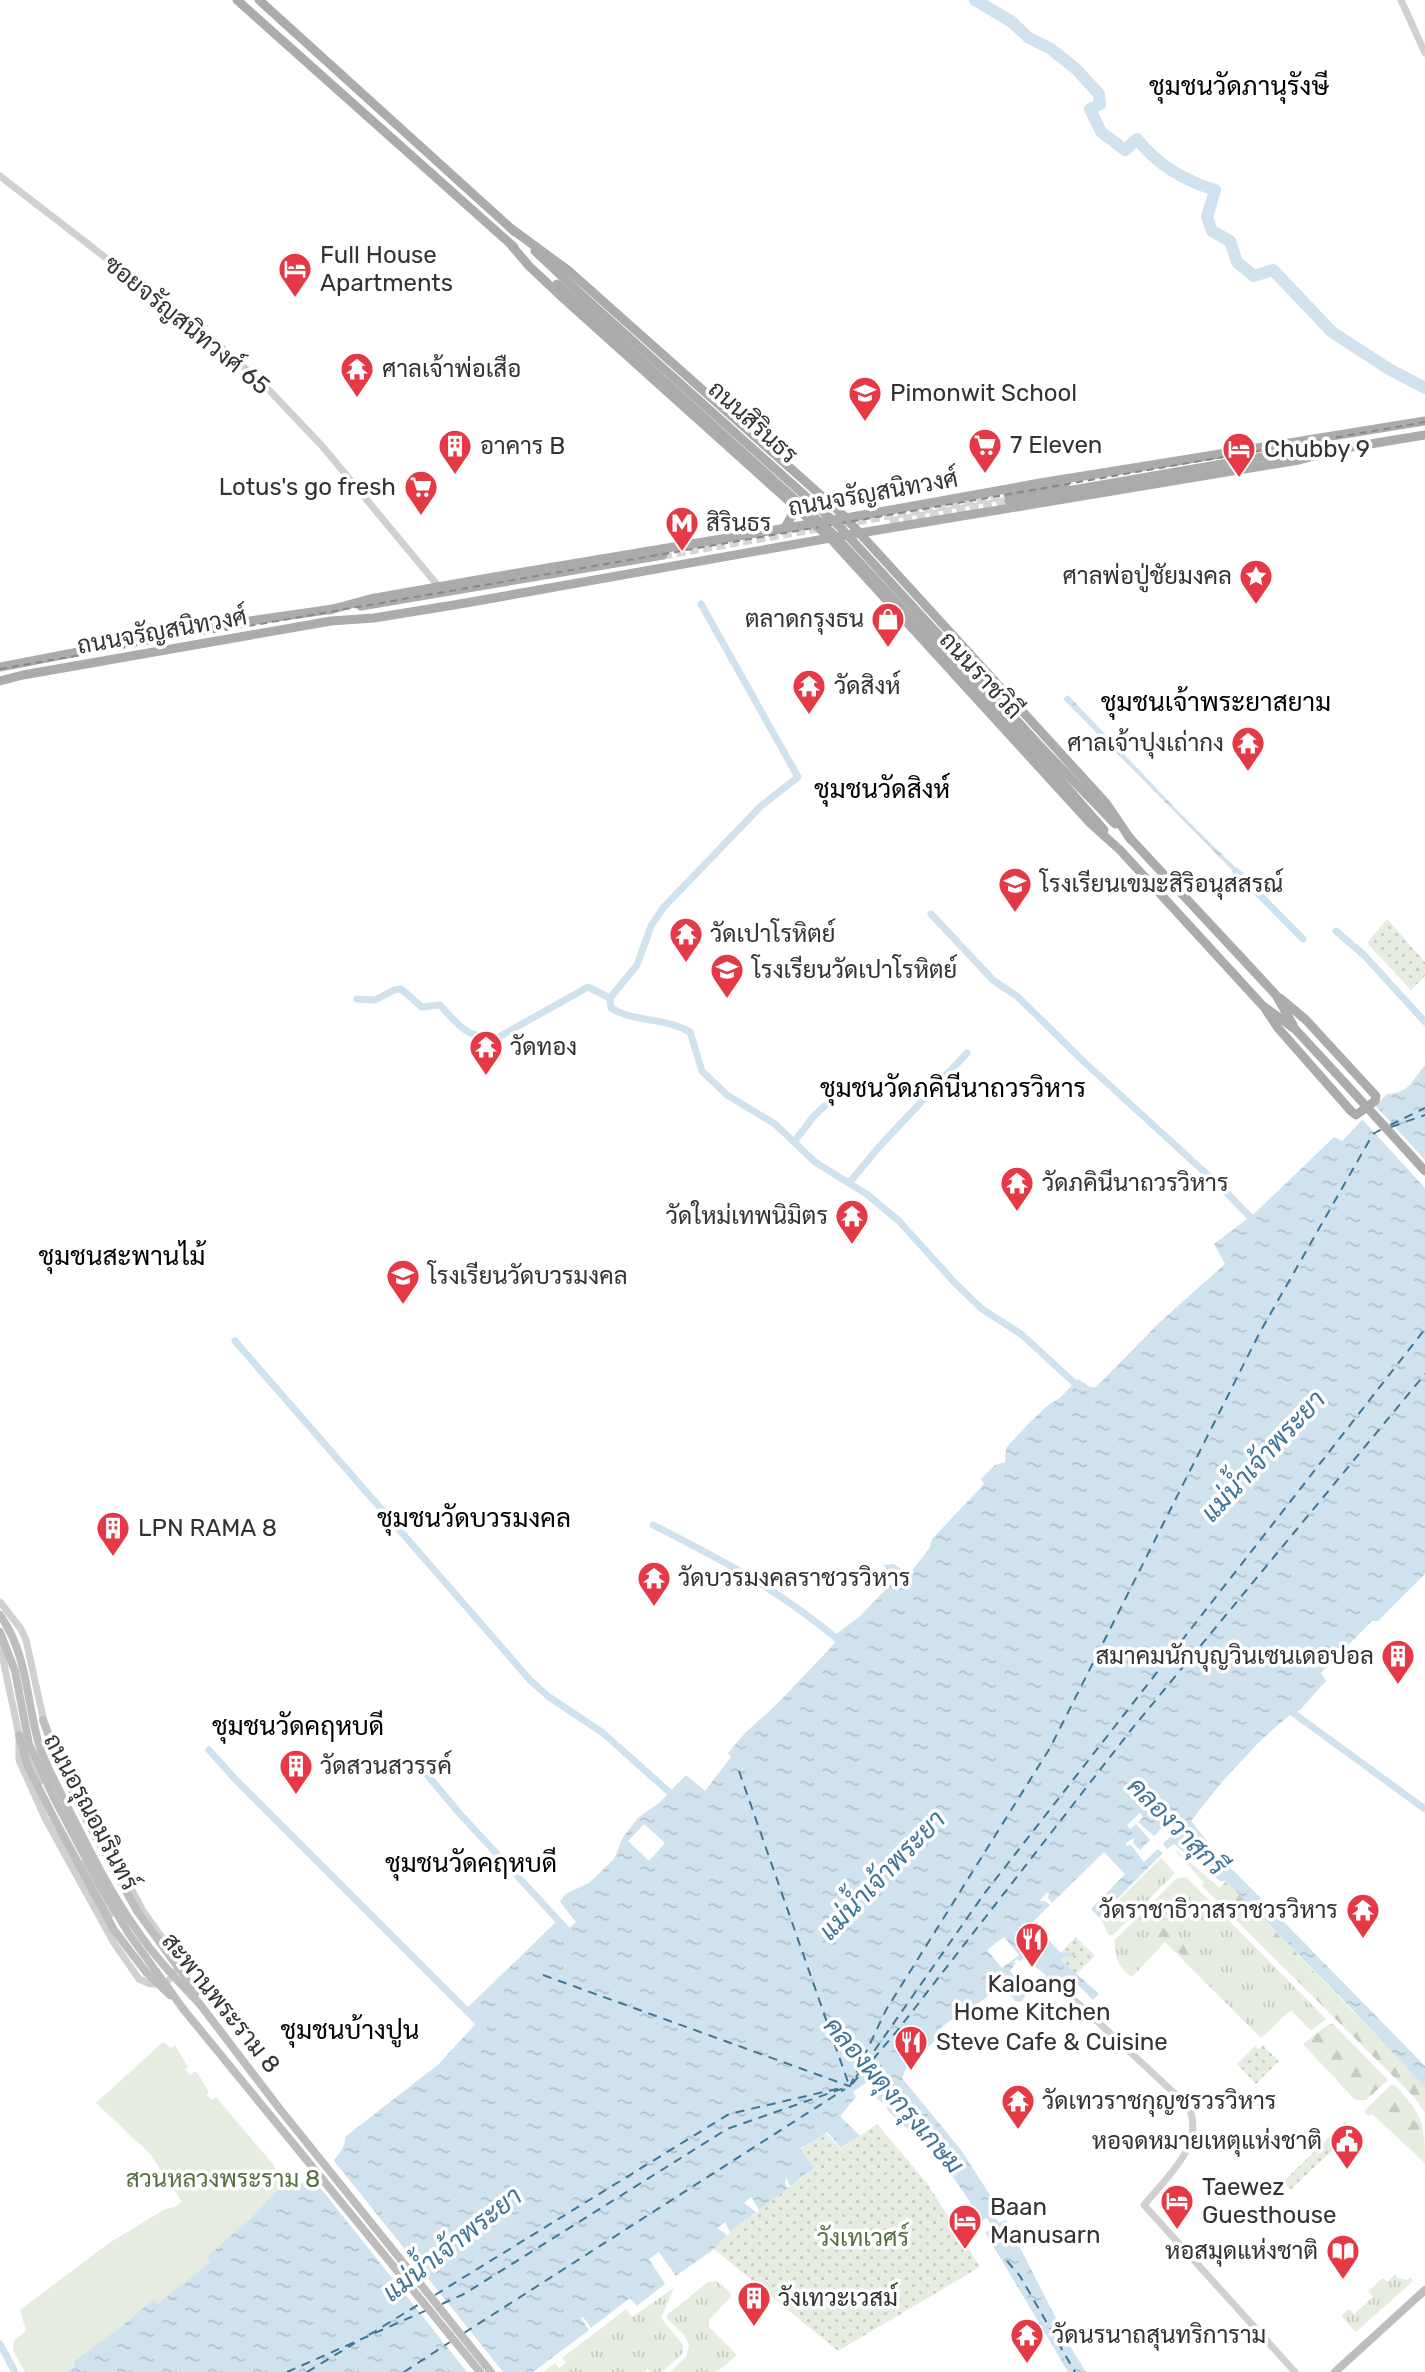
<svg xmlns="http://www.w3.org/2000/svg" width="1425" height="2372" font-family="Rubik,Sarabun,sans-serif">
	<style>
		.grass { fill: url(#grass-tufts) }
		.forest { fill: url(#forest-firs) }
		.park { fill: #e6ecdf }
		.garden { fill: url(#garden-dots) }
		.water { fill: url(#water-ripples); fill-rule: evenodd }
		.pier { fill: #fff }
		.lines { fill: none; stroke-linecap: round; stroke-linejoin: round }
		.canal { stroke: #cfe2ee; stroke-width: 7 }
		.river { stroke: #cfe2ee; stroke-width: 12 }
		.ferry { stroke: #3f7597; stroke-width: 2; stroke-dasharray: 9 7; stroke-linecap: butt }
		.primary-tunnel { stroke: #d6d6d6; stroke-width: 9; stroke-dasharray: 9 4.5; stroke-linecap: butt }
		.tertiary { stroke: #d0d0d0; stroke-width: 7 }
		.secondary { stroke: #bdbdbd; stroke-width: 8 }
		.primary { stroke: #ababab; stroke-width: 9 }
		.rail { stroke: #888; stroke-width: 2; stroke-dasharray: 7 5; stroke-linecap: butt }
		.secondary-bridge { stroke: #bdbdbd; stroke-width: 8 }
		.primary-bridge { stroke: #ababab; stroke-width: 9 }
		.labels { text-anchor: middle; stroke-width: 7; stroke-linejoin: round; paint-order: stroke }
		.poi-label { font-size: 24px; fill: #333; stroke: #fff; text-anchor: start }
		.street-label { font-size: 24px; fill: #333; stroke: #fff }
		.park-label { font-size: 24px; fill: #56703f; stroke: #fff }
		.neighbourhood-label { font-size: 26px; fill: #000; stroke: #fff }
		.water-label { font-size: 26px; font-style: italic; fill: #3f7597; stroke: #fff }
	</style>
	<defs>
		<pattern id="grass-tufts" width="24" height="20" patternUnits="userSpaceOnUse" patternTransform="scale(1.75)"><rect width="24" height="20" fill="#e6ecdf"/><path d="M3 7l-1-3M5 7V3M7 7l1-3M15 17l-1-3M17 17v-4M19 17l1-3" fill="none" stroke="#c6cbc0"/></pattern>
		<pattern id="forest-firs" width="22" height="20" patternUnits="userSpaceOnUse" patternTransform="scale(1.75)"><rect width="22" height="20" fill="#e6ecdf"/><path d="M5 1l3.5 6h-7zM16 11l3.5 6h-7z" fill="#c6cbc0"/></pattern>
		<pattern id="garden-dots" width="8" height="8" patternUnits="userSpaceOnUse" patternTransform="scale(1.75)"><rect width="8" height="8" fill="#e6ecdf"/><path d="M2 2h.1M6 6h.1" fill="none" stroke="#c6cbc0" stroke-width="1.8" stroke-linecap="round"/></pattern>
		<pattern id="water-ripples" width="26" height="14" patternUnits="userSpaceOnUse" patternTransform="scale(1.75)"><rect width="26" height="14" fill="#cfe2ee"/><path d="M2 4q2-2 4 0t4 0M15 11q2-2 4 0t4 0" fill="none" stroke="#b2c2cd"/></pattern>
	</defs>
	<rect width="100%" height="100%" fill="#fff"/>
	<!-- grass -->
	<g class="grass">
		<path d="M1161,1858L1175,1873L1113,1935H1109L1100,1918Z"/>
		<path d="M1185,1877L1187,1878L1326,2019L1311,2031L1291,2010L1261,2038L1165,1942L1132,1977C1118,1968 1114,1955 1115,1940L1177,1878Z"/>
		<path d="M1395,2274L1398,2278L1407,2280L1411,2277L1413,2281L1356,2332L1341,2316L1349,2309L1354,2314L1373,2297L1368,2291L1383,2278L1387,2282Z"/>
		<path d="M716,2281L731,2293L730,2298L709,2320V2327L737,2355L717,2372H670L686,2357L689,2346L685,2336L667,2319V2315L708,2282Z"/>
		<path d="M674,2288L661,2318L683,2345V2353L662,2372H650L648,2369L644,2372H543L555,2363L559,2368L566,2363L562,2358L626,2309L632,2317Z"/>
	</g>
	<!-- forest -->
	<g class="forest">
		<path d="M1173,1848L1220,1888L1226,1881L1413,2073L1425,2086V2113L1415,2098L1202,1886L1204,1883Z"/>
		<path d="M1150,1909H1154C1157,1931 1177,1936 1190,1950L1197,1951L1199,1966L1198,1970L1165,1940L1157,1939L1156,1932L1142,1927L1139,1921L1142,1914Z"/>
		<path d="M1329,2024H1333L1388,2080L1366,2100H1355L1303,2044Z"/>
		<path d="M1391,2085L1396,2086C1423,2116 1425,2123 1425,2163L1372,2114L1368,2116L1364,2111Z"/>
	</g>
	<!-- park -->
	<path class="park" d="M163,2042L171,2048L175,2045L188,2067L185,2069L190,2075L196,2071L209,2092L207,2095L212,2100L216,2097L272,2163L284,2183L257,2212L207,2258L210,2262L158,2305L153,2300L67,2372H25L13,2350L14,2341L26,2330L20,2310L109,2243L165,2209L175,2207L182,2202L150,2154L96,2103Z"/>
	<!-- garden -->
	<g class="garden">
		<path d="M1387,919L1425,962V976L1411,990L1367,943Z"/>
		<path d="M1076,1937L1095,1956L1076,1974L1062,1961V1951Z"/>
		<path d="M1262,2045L1279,2061L1256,2084L1237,2064L1255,2046L1259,2049Z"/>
		<path d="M1345,2122L1353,2131L1290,2190L1284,2181Z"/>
		<path d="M877,2124L927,2183L980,2267L838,2351L714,2249L730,2232L813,2169L800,2150L825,2132L841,2149Z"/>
	</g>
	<!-- water -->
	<g class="water">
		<path d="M1068,695L1177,810L1244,876L1242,880L1063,699Z"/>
		<path d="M1425,1065V1574L1378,1621H1372L1321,1673L1326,1681L1300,1710L1291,1714L1262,1739L1221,1783L1191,1821L1228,1867L1233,1870L1425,2066V2087L1349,2006L1226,1881H1220L1174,1844L1167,1849L1163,1844L1176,1830L1169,1822L1166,1824L1159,1817L1160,1812L1153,1816V1819H1158L1164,1826L1154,1836L1138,1822L1143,1817L1140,1813L1127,1825L1130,1829L1136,1824L1150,1840L1140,1850L1133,1843L1134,1838L1126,1843V1846L1131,1845L1144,1862L1158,1849L1163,1853L1099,1917L1091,1909L1125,1874L1104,1852L1052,1903L1048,1898L1049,1893H1046L1040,1901H1045L1050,1905L1032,1923L1059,1951L1063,1953L1074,1952L1075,1956L1062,1957V1961L1099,1994L1093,2000L1073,1980L1062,1989L1025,1958L1020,1961L1017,1959L1014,1962L1016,1963L1010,1971L1020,1983L1017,1986L1026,1995L1021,2002L1015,2001L1000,1981L993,1985L989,1982L986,1985L993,1992L955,2021L951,2020L937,2031V2039L908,2065L902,2078L961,2150L999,2209L993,2214L999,2223L1006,2220L1070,2346L1086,2372H1068L985,2232L993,2228L987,2218L982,2220L949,2171L923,2143L889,2112L886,2106L889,2105V2101L883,2100L882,2103L872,2093L878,2088L875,2083L871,2085L867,2082L853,2092L856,2097L840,2116L860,2136L841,2148L827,2132L800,2149L814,2168L790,2186L786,2177L785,2184L788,2188L759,2210L751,2197L744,2203L756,2212L730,2232L725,2222L717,2228L727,2235L714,2249L676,2276L659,2252L649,2259L665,2284L637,2306L630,2298L591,2328L583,2317L581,2318L589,2330L533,2372H67L75,2366L73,2362L117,2330L154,2299L158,2304L210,2262L207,2257L257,2212L284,2183L292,2186C310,2183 347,2156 345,2137L439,2064L478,2021L466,2009L556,1922L569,1928L576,1922L560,1902L565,1894L589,1883L614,1859L623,1837L639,1817L659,1803L686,1775L705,1791L731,1757L728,1753L745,1733L776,1705L835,1643V1635L859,1617L896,1579L883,1565L894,1564L909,1574L929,1549L932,1539L984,1484L981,1479L995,1465L1005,1462L1006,1448L1029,1423L1047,1406L1061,1397L1078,1379L1090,1387H1096L1161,1321L1225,1264L1214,1244L1256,1212L1334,1137L1342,1141L1387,1094C1409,1094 1413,1079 1425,1065ZM644,1824L665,1843L649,1861L628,1841ZM1004,1937L1019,1955L1002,1968L987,1950Z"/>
	</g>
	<!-- pier -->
	<g class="pier">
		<path d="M1373,1103L1425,1160V1188L1360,1117Z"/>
		<path d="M331,2157L503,2372H467L310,2175Z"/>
	</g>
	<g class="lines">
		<!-- canal -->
		<g class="canal">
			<path d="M701,604L798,777L761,806L663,908L651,926L637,965L610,998L611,1008C635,1023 665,1017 690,1032L702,1071L727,1095L775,1124L815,1162L868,1195L899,1221L955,1283L982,1309L1021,1334L1080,1388"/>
			<path d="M1236,871L1303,939"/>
			<path d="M931,914L993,980L1018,997L1082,1060L1222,1188L1254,1221"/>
			<path d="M1336,931L1364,955L1425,1022"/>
			<path d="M357,999L375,1000L394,990L401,989L422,1007L440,1005C459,1026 467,1038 497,1038L588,987L610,998"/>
			<path d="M794,1142L814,1116L847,1085"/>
			<path d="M849,1183L879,1147L967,1053"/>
			<path d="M235,1341L530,1680L549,1697L603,1733L676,1798"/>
			<path d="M653,1525C724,1561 781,1591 842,1643"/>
			<path d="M1285,1707L1425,1809"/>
			<path d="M209,1750L236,1780L483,2027"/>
			<path d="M424,1771L460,1814L569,1932"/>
			<path d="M0,2344L15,2372"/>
		</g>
		<!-- river -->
		<path class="river" d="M975,0L1012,22L1029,38L1051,49L1076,69L1099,94L1100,104L1090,109L1101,132L1125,150L1137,139C1158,165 1183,180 1215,190L1207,217L1212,231L1230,241L1237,262L1254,276L1273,270L1332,332L1389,369L1425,388"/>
		<!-- ferry -->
		<g class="ferry">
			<path d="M1390,1125L1425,1108"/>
			<path d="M1391,1127L1425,1115"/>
			<path d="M739,1771L849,2085"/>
			<path d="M543,1975L849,2086"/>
			<path d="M856,2077L984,1894L1425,1329"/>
			<path d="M852,2084L897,2031L1131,1730L1425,1374"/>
			<path d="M1007,2261L1020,2276L1075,2372"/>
			<path d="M435,2295L729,2114L841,2088"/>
			<path d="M442,2304L464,2294L727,2129L850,2086L886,2010L1050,1748L1260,1332L1373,1134L1382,1129"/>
			<path d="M464,2333L845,2089"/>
			<path d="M369,2335L421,2303"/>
			<path d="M287,2372L427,2310"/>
			<path d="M307,2372L355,2343"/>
			<path d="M404,2372L450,2342"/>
		</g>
		<!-- primary-tunnel -->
		<g class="primary-tunnel">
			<path d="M890,522L1009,501"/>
			<path d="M844,523L1008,495"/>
			<path d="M663,555L824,527"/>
		</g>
		<!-- tertiary -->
		<g class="tertiary">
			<path d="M1401,0L1425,53"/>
			<path d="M0,176L225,350L270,391L323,447L439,587"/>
			<path d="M0,1602L21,1629L26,1640L44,1722"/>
			<path d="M0,1645L19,1735V1760L45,1818L114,1943L139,1979L150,1984H162L169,1980L174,1972"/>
			<path d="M53,1739L143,1911L171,1950L176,1961"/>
			<path d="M25,1744L42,1781"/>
			<path d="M84,1863L110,1915"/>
			<path d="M1069,1995L1188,2106C1207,2143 1166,2178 1144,2205L1295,2372"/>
		</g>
		<!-- secondary -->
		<g class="secondary">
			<path d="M0,1615C27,1653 26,1697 38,1741C43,1760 54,1779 62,1796"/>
			<path d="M0,1632L15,1671L29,1744L54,1798"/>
			<path d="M43,1720L59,1762L84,1815"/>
			<path d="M19,1735L28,1767L56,1822"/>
			<path d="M199,2003L279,2108L491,2372"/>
			<path d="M184,2010L480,2372"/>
			<path d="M1335,2372L1425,2290"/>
		</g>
		<!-- primary -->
		<g class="primary">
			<path d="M237,0L514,247"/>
			<path d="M259,0L515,232"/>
			<path d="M513,230L569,271L843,515L1106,803L1131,840"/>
			<path d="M512,246L529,266L564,299L830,538L1091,824L1120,850L1263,1006L1295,1029L1344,1082"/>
			<path d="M535,251L585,298"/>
			<path d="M557,284L579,304"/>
			<path d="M1008,495L1065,485"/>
			<path d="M1009,501L1297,451L1327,449"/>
			<path d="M784,529L794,512L790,503"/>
			<path d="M361,606L663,555"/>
			<path d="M329,610L370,599L494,577L846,518L1040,483L1425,421"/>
			<path d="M0,667L201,628L333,609"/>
			<path d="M0,681L23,675L331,621L374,618L460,604L830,538L1299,460L1346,448L1425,435"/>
			<path d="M1042,748L1115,824"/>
			<path d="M1037,753L1104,830"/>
			<path d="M1128,836L1276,995L1293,1025"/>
			<path d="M1266,1010L1278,1028L1351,1111L1356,1115L1375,1101L1376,1096L1306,1020L1280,998"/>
		</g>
		<!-- rail -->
		<path class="rail" d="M0,669L1425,422"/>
		<!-- secondary-bridge -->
		<g class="secondary-bridge">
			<path d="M62,1796C85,1841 107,1888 136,1929C154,1956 177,1980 199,2003"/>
			<path d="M54,1798L96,1878L129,1934L184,2010"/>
			<path d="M84,1815L137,1911L185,1977L195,1994"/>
			<path d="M56,1822L114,1930L146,1972L170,1995"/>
		</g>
		<!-- primary-bridge -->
		<g class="primary-bridge">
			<path d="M585,298L840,527L1042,748"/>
			<path d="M579,304L833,534L1037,753"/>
			<path d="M1344,1082L1425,1171"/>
		</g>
	</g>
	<!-- icons -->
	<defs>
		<symbol id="hotel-pin" viewBox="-11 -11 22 30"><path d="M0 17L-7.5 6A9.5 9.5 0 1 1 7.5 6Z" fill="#e63946" stroke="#fff"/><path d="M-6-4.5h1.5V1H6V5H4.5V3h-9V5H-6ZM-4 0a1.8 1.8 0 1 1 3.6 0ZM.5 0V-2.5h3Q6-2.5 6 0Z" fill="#fff"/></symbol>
		<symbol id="temple-pin" viewBox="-11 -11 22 30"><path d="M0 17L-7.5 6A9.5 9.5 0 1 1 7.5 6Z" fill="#e63946" stroke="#fff"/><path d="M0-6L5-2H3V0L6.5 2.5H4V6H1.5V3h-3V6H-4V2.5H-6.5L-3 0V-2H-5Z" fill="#fff"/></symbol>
		<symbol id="school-pin" viewBox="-11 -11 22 30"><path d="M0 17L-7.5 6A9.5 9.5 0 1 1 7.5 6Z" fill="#e63946" stroke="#fff"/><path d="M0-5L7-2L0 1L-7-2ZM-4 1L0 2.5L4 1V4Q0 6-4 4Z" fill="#fff"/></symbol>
		<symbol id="supermarket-pin" viewBox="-11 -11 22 30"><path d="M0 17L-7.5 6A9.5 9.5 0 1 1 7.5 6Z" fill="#e63946" stroke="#fff"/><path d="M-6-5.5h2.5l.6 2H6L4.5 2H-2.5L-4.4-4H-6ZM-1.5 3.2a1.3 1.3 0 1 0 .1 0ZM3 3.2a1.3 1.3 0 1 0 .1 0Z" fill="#fff"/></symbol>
		<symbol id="building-pin" viewBox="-11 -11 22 30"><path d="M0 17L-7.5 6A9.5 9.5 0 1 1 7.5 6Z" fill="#e63946" stroke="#fff"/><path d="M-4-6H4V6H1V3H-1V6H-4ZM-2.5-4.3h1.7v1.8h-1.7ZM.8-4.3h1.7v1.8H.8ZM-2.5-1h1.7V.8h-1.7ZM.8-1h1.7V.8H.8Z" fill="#fff"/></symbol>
		<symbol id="metro-pin" viewBox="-11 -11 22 30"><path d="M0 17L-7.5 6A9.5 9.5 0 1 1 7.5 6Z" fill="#e63946" stroke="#fff"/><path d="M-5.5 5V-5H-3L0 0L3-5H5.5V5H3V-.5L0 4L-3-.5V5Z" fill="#fff"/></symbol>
		<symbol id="sight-pin" viewBox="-11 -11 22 30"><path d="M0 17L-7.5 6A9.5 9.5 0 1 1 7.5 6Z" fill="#e63946" stroke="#fff"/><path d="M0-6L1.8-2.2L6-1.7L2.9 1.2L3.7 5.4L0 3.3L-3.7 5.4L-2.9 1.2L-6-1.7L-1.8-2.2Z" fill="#fff"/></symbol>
		<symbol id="shop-pin" viewBox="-11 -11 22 30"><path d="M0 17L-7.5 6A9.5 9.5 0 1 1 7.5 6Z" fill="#e63946" stroke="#fff"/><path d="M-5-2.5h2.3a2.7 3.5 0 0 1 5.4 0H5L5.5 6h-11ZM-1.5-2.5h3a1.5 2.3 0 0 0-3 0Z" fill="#fff"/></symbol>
		<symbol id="restaurant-pin" viewBox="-11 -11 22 30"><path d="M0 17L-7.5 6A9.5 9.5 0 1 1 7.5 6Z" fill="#e63946" stroke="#fff"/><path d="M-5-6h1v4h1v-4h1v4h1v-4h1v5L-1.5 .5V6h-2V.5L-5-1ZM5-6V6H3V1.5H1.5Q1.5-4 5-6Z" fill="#fff"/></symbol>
		<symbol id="civic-pin" viewBox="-11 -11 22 30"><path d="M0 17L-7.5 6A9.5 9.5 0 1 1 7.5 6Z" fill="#e63946" stroke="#fff"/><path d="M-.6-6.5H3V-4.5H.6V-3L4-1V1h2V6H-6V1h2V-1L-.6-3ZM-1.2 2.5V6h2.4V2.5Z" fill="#fff"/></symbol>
		<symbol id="library-pin" viewBox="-11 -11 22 30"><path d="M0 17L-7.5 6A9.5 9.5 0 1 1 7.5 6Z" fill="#e63946" stroke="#fff"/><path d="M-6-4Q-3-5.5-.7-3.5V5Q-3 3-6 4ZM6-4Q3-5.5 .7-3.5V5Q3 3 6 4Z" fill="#fff"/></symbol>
	</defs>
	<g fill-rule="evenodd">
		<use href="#hotel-pin" x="276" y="250" width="38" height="52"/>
		<use href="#temple-pin" x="338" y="350" width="38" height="52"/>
		<use href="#school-pin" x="846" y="374" width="38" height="52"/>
		<use href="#supermarket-pin" x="966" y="426" width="38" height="52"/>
		<use href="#building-pin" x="436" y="427" width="38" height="52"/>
		<use href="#hotel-pin" x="1220" y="430" width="38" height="52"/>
		<use href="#supermarket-pin" x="402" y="468" width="38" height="52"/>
		<use href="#metro-pin" x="663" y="504" width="38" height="52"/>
		<use href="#sight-pin" x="1237" y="557" width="38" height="52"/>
		<use href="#shop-pin" x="869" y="600" width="38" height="52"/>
		<use href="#temple-pin" x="790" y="667" width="38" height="52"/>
		<use href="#temple-pin" x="1229" y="724" width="38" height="52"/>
		<use href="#school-pin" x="996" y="865" width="38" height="52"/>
		<use href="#temple-pin" x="667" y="915" width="38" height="52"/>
		<use href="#school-pin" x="708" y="951" width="38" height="52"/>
		<use href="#temple-pin" x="467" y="1028" width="38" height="52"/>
		<use href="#temple-pin" x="998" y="1164" width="38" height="52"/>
		<use href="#temple-pin" x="833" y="1197" width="38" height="52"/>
		<use href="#school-pin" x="384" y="1257" width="38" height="52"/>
		<use href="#building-pin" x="94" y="1509" width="38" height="52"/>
		<use href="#temple-pin" x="635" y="1559" width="38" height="52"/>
		<use href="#building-pin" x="1379" y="1637" width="38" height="52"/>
		<use href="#building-pin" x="277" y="1747" width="38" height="52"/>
		<use href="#temple-pin" x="1344" y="1891" width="38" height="52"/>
		<use href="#restaurant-pin" x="1013" y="1920" width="38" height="52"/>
		<use href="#restaurant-pin" x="892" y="2023" width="38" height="52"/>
		<use href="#temple-pin" x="999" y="2082" width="38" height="52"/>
		<use href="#civic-pin" x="1328" y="2122" width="38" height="52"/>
		<use href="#hotel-pin" x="1158" y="2182" width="38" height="52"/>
		<use href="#hotel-pin" x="946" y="2202" width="38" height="52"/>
		<use href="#library-pin" x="1324" y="2232" width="38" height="52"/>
		<use href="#building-pin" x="735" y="2279" width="38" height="52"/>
		<use href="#temple-pin" x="1008" y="2316" width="38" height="52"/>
	</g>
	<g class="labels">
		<!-- poi labels -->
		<g class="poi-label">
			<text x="320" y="263">Full House<tspan x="320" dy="28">Apartments</tspan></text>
			<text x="382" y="377">ศาลเจ้าพ่อเสือ</text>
			<text x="890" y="401">Pimonwit School</text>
			<text x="1010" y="453">7 Eleven</text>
			<text x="480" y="454">อาคาร B</text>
			<text x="1264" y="457">Chubby 9</text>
			<text x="396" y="495" text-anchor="end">Lotus's go fresh</text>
			<text x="706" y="531">สิรินธร</text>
			<text x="1232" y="584" text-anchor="end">ศาลพ่อปู่ชัยมงคล</text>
			<text x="864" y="627" text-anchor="end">ตลาดกรุงธน</text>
			<text x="834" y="694">วัดสิงห์</text>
			<text x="1224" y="751" text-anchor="end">ศาลเจ้าปุงเถ่ากง</text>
			<text x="1040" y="892">โรงเรียนเขมะสิริอนุสสรณ์</text>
			<text x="710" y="942">วัดเปาโรหิตย์</text>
			<text x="752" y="978">โรงเรียนวัดเปาโรหิตย์</text>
			<text x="510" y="1055">วัดทอง</text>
			<text x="1042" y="1191">วัดภคินีนาถวรวิหาร</text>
			<text x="828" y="1224" text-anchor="end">วัดใหม่เทพนิมิตร</text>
			<text x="428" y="1284">โรงเรียนวัดบวรมงคล</text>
			<text x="138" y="1536">LPN RAMA 8</text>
			<text x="678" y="1586">วัดบวรมงคลราชวรวิหาร</text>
			<text x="1374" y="1664" text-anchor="end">สมาคมนักบุญวินเซนเดอปอล</text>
			<text x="320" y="1774">วัดสวนสวรรค์</text>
			<text x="1338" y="1918" text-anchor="end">วัดราชาธิวาสราชวรวิหาร</text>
			<text x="1032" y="1992" text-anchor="middle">Kaloang<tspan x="1032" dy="28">Home Kitchen</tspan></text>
			<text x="936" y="2050">Steve Cafe &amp; Cuisine</text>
			<text x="1042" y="2109">วัดเทวราชกุญชรวรวิหาร</text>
			<text x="1322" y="2149" text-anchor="end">หอจดหมายเหตุแห่งชาติ</text>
			<text x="1202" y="2195">Taewez<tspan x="1202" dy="28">Guesthouse</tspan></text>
			<text x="990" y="2215">Baan<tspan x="990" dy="28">Manusarn</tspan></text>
			<text x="1318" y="2259" text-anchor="end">หอสมุดแห่งชาติ</text>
			<text x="778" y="2306">วังเทวะเวสม์</text>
			<text x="1052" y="2343">วัดนรนาถสุนทริการาม</text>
		</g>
		<!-- street labels -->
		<g class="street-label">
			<text transform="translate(187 325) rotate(39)" y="8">ซอยจรัญสนิทวงศ์ 65</text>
			<text transform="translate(753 422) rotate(42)" y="8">ถนนสิรินธร</text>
			<text transform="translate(873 493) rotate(-10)" y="8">ถนนจรัญสนิทวงศ์</text>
			<text transform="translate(162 631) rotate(-10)" y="8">ถนนจรัญสนิทวงศ์</text>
			<text transform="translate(981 675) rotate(47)" y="8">ถนนราชวิถี</text>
			<text transform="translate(91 1812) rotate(62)" y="8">ถนนอรุณอมรินทร์</text>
			<text transform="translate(221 2003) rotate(51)" y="8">สะพานพระราม 8</text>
		</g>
		<!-- park labels -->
		<g class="park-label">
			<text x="223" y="2187">สวนหลวงพระราม 8</text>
			<text x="863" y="2246">วังเทเวศร์</text>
		</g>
		<!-- neighbourhood labels -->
		<g class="neighbourhood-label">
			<text x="1239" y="95">ชุมชนวัดภานุรังษี</text>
			<text x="1216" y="711">ชุมชนเจ้าพระยาสยาม</text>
			<text x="882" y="798">ชุมชนวัดสิงห์</text>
			<text x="953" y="1097">ชุมชนวัดภคินีนาถวรวิหาร</text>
			<text x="122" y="1265">ชุมชนสะพานไม้</text>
			<text x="474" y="1527">ชุมชนวัดบวรมงคล</text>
			<text x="298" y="1735">ชุมชนวัดคฤหบดี</text>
			<text x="471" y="1872">ชุมชนวัดคฤหบดี</text>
			<text x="350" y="2039">ชุมชนบ้างปูน</text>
		</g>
		<!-- water labels -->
		<g class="water-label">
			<text transform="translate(1263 1456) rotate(-47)" y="9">แม่น้ำเจ้าพระยา</text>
			<text transform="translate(1177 1826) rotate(45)" y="9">คลองวาสุกรี</text>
			<text transform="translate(882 1875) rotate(-46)" y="9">แม่น้ำเจ้าพระยา</text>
			<text transform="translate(894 2095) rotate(49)" y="9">คลองผดุงกรุงเกษม</text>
			<text transform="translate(452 2244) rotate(-38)" y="9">แม่น้ำเจ้าพระยา</text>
		</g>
	</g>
</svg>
